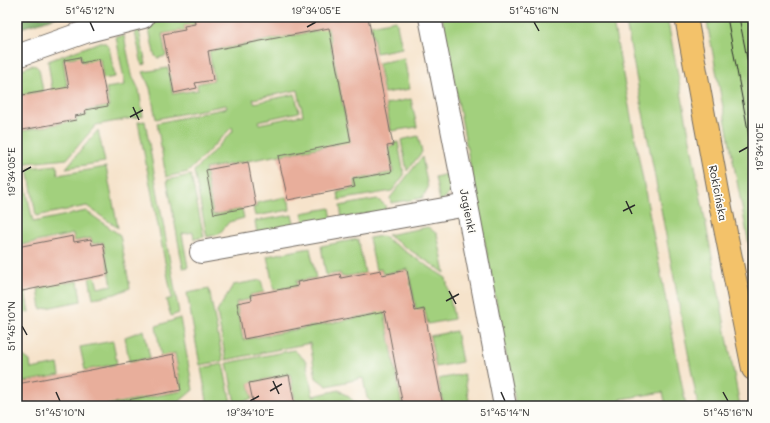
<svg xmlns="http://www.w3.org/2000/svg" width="770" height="423" font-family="Mali,sans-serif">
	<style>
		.green { fill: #a2d07d; stroke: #667e54; fill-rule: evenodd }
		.forest { fill: #81b26c; stroke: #566e4c }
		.building { fill: #e8ae9b }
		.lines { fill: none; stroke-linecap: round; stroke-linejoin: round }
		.minor-casing { stroke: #726b63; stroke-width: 24 }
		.major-casing { stroke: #726b63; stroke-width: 24 }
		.minor { stroke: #fff; stroke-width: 22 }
		.major { stroke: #f3c26a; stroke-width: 22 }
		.tram { stroke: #2b2b2b; stroke-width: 1 }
		.ticks { fill: none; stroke: #2b2b2b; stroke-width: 1.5 }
		.labels { text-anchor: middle; stroke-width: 3.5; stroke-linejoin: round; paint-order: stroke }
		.street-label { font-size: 11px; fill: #2b2b2b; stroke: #fdfcf7 }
		.neatline { fill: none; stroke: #2b2b2b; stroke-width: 1.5 }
		.ticks-label { font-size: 10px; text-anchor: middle; fill: #2b2b2b }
	</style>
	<rect width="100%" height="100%" fill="#fdfcf7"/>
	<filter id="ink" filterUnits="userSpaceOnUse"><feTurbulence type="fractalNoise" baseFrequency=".025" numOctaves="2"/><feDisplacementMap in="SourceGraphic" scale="8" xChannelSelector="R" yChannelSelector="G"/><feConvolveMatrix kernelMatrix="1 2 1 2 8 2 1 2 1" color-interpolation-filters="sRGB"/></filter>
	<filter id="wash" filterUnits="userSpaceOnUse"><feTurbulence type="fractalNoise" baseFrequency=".012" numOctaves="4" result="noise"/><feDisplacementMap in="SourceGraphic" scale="16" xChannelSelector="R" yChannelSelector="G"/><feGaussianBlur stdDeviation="0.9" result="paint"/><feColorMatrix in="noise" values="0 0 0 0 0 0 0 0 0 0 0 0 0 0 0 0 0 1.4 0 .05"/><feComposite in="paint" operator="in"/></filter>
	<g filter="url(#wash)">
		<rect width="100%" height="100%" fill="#f6e3cb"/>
		<!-- green -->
		<g class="green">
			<path d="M173,17H194L195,24L184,26L185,30L162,34L166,56L158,58L155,56L154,53L148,24L163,21Z"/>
			<path d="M442,17H612L686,406H666L663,392L621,399L622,406H516Z"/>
			<path d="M625,17H667L740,406H698Z"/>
			<path d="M706,17H753V266Z"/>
			<path d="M326,19L352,151L341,153L338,144L205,169L213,215L242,209L244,218L229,222L219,234L207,237L194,171L233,131L232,127L188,172L166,177L157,123L227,108L226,105L156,119L150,88L143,72L168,68L173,94L198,90L197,84L214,80L209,51L317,31L315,21ZM298,90L303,115L259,124L258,121L299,112L295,94L254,103L253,99Z"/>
			<path d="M396,20L402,48L376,53L371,25Z"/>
			<path d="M138,26L146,64L142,65L134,27Z"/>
			<path d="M124,36L132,75L139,90L143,116L96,125L67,159L17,164V132L77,120V117L87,115L86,111L109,106L106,88L125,85L116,37Z"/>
			<path d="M100,42C104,41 107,44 109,47L115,77L103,79L100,59L82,62L81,56L63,59L68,92L53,95L48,61Z"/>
			<path d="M404,58L410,89L384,93L378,63Z"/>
			<path d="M32,65L36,66L39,69L43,91L17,96V71Z"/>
			<path d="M411,99L417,127L391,131L386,104Z"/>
			<path d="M145,121L179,313L171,316L166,300L172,298L138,122Z"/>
			<path d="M98,130L105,162L66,168Z"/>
			<path d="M418,136L422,152L407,171L401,140Z"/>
			<path d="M398,142L404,175L392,191L339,200L338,192L356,188L355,180L393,172L389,147L394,146V143Z"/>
			<path d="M422,157L428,188L422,198L391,203L390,198Z"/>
			<path d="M57,165L58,175L106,167L118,228L87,206L36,216L28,168Z"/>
			<path d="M22,169L33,222L86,211L120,235L130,288L115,294L93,298L89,277L95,276L98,288L112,285L103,242L93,244L91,238L75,241L73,234L21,245L22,251L17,252V170Z"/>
			<path d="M451,173C453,187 453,194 440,201L435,177Z"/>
			<path d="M191,175L204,237L194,239L193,232L182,234L188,267L183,268L167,180Z"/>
			<path d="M286,197L287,201H289L290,210L255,216L253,207H257L256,203Z"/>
			<path d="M377,199L385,205L386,211L342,218L340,206Z"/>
			<path d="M330,208L332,220L305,225L302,213Z"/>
			<path d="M292,215L295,226L257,233L255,221Z"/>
			<path d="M428,227L437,234L445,273L387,235Z"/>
			<path d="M382,236L446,278L454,319L428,324L424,308L416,310L408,269L383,274L381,269L376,270L369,238Z"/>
			<path d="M358,239L365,273L342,277L340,273L326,275L321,246Z"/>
			<path d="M310,248L316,278L296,281L297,286L274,290L267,256Z"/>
			<path d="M261,280L264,292L250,295L251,299L236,302L243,340L376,314V312L384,310L402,406H375L367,398L363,378L327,386L316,378L310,343L226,360L217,312L233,285Z"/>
			<path d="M66,281V283L78,281L81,301L41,309L38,289L46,287V285Z"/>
			<path d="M23,289L24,291H25L29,312L17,314V304L18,303L17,291Z"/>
			<path d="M209,289L223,361L200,365L187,293Z"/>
			<path d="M180,318L193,390L174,406H101L182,391L175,353L161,356L156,326Z"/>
			<path d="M144,330L150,358L129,361L125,337Z"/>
			<path d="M456,331L462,362L436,367L430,336Z"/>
			<path d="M113,341L117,364L85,370L80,347Z"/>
			<path d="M294,350L306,361L313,396L339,390L349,397L359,406H296L290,374L249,383L252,399L235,403L227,363Z"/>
			<path d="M17,351L30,361L31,369L58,364L60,375L19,383L17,368Z"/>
			<path d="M223,364L231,403L227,404L228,406H208L201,368Z"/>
			<path d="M464,374L470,406H444L438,379Z"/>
		</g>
		<!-- forest -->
		<path class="forest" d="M17,17H57L17,29Z"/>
		<g id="blocks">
			<!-- building -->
			<g class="building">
				<path d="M194,17H368L393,145L387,146L392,172L353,179L355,187L288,200L278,156L351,142L329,28L208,51L213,80L195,83L197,88L174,93L163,34L185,30L184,26L195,24Z"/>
				<path d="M80,57L81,63L99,59L108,106L85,110L86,114L75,116L76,120L17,131V96L69,87L64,60Z"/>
				<path d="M248,162L256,206L214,214L206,170Z"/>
				<path d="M73,236L74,242L91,239L92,245L103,243L109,274L17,292V247Z"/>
				<path d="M381,270L382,275L407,270L415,311L424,309L443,406H403L385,311L244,339L237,303L252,300L251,295L298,286L297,282L340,274L341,278Z"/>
				<path d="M174,354L181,390L96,406H17V384Z"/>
				<path d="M289,375L295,406H254L249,383Z"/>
			</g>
		</g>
	</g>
	<g filter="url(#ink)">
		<use href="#blocks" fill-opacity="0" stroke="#726b63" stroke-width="1"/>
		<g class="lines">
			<defs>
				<g id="minor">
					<path d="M430,17L467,205L505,406"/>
					<path d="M17,56L88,31L143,17"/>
					<path d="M201,252L467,205"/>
				</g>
				<path id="major" d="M686,17L721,208L753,369"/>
			</defs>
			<!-- minor casing -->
			<use href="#minor" class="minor-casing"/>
			<!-- major casing -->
			<use href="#major" class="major-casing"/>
			<!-- minor -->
			<use href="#minor" class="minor"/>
			<!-- major -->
			<use href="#major" class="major"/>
			<!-- tram -->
			<g class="tram">
				<path d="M727,17L753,157"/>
				<path d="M739,17L753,89"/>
			</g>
		</g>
	</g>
	<!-- ticks -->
	<path class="ticks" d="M90,22L94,31M534,22L539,31M307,27L316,22M133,107L139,120M130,117L143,110M739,152L748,147M22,172L31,167M626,201L632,214M623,211L635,205M449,291L456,304M446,301L459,294M22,326L27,335M273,381L279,394M270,391L282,384M56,392L60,401M501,392L505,401M723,392L728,401M250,401L259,396"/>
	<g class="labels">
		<!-- street labels -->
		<g class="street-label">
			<text transform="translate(718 193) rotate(79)" y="4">Rokicińska</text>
			<text transform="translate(468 211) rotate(79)" y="4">Jagienki</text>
		</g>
	</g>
	<!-- margin -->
	<rect width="770" height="423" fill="none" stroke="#fdfcf7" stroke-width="44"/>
	<rect x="22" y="22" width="726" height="379" class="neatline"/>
	<g class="ticks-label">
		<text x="90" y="14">51°45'12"N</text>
		<text x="316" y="14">19°34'05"E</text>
		<text x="534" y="14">51°45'16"N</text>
		<text transform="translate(759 147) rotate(-90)" y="4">19°34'10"E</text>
		<text transform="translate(11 172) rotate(-90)" y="4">19°34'05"E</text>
		<text transform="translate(11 326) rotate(-90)" y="4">51°45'10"N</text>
		<text x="60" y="416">51°45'10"N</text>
		<text x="250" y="416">19°34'10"E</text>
		<text x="505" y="416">51°45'14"N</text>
		<text x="728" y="416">51°45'16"N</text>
	</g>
</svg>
